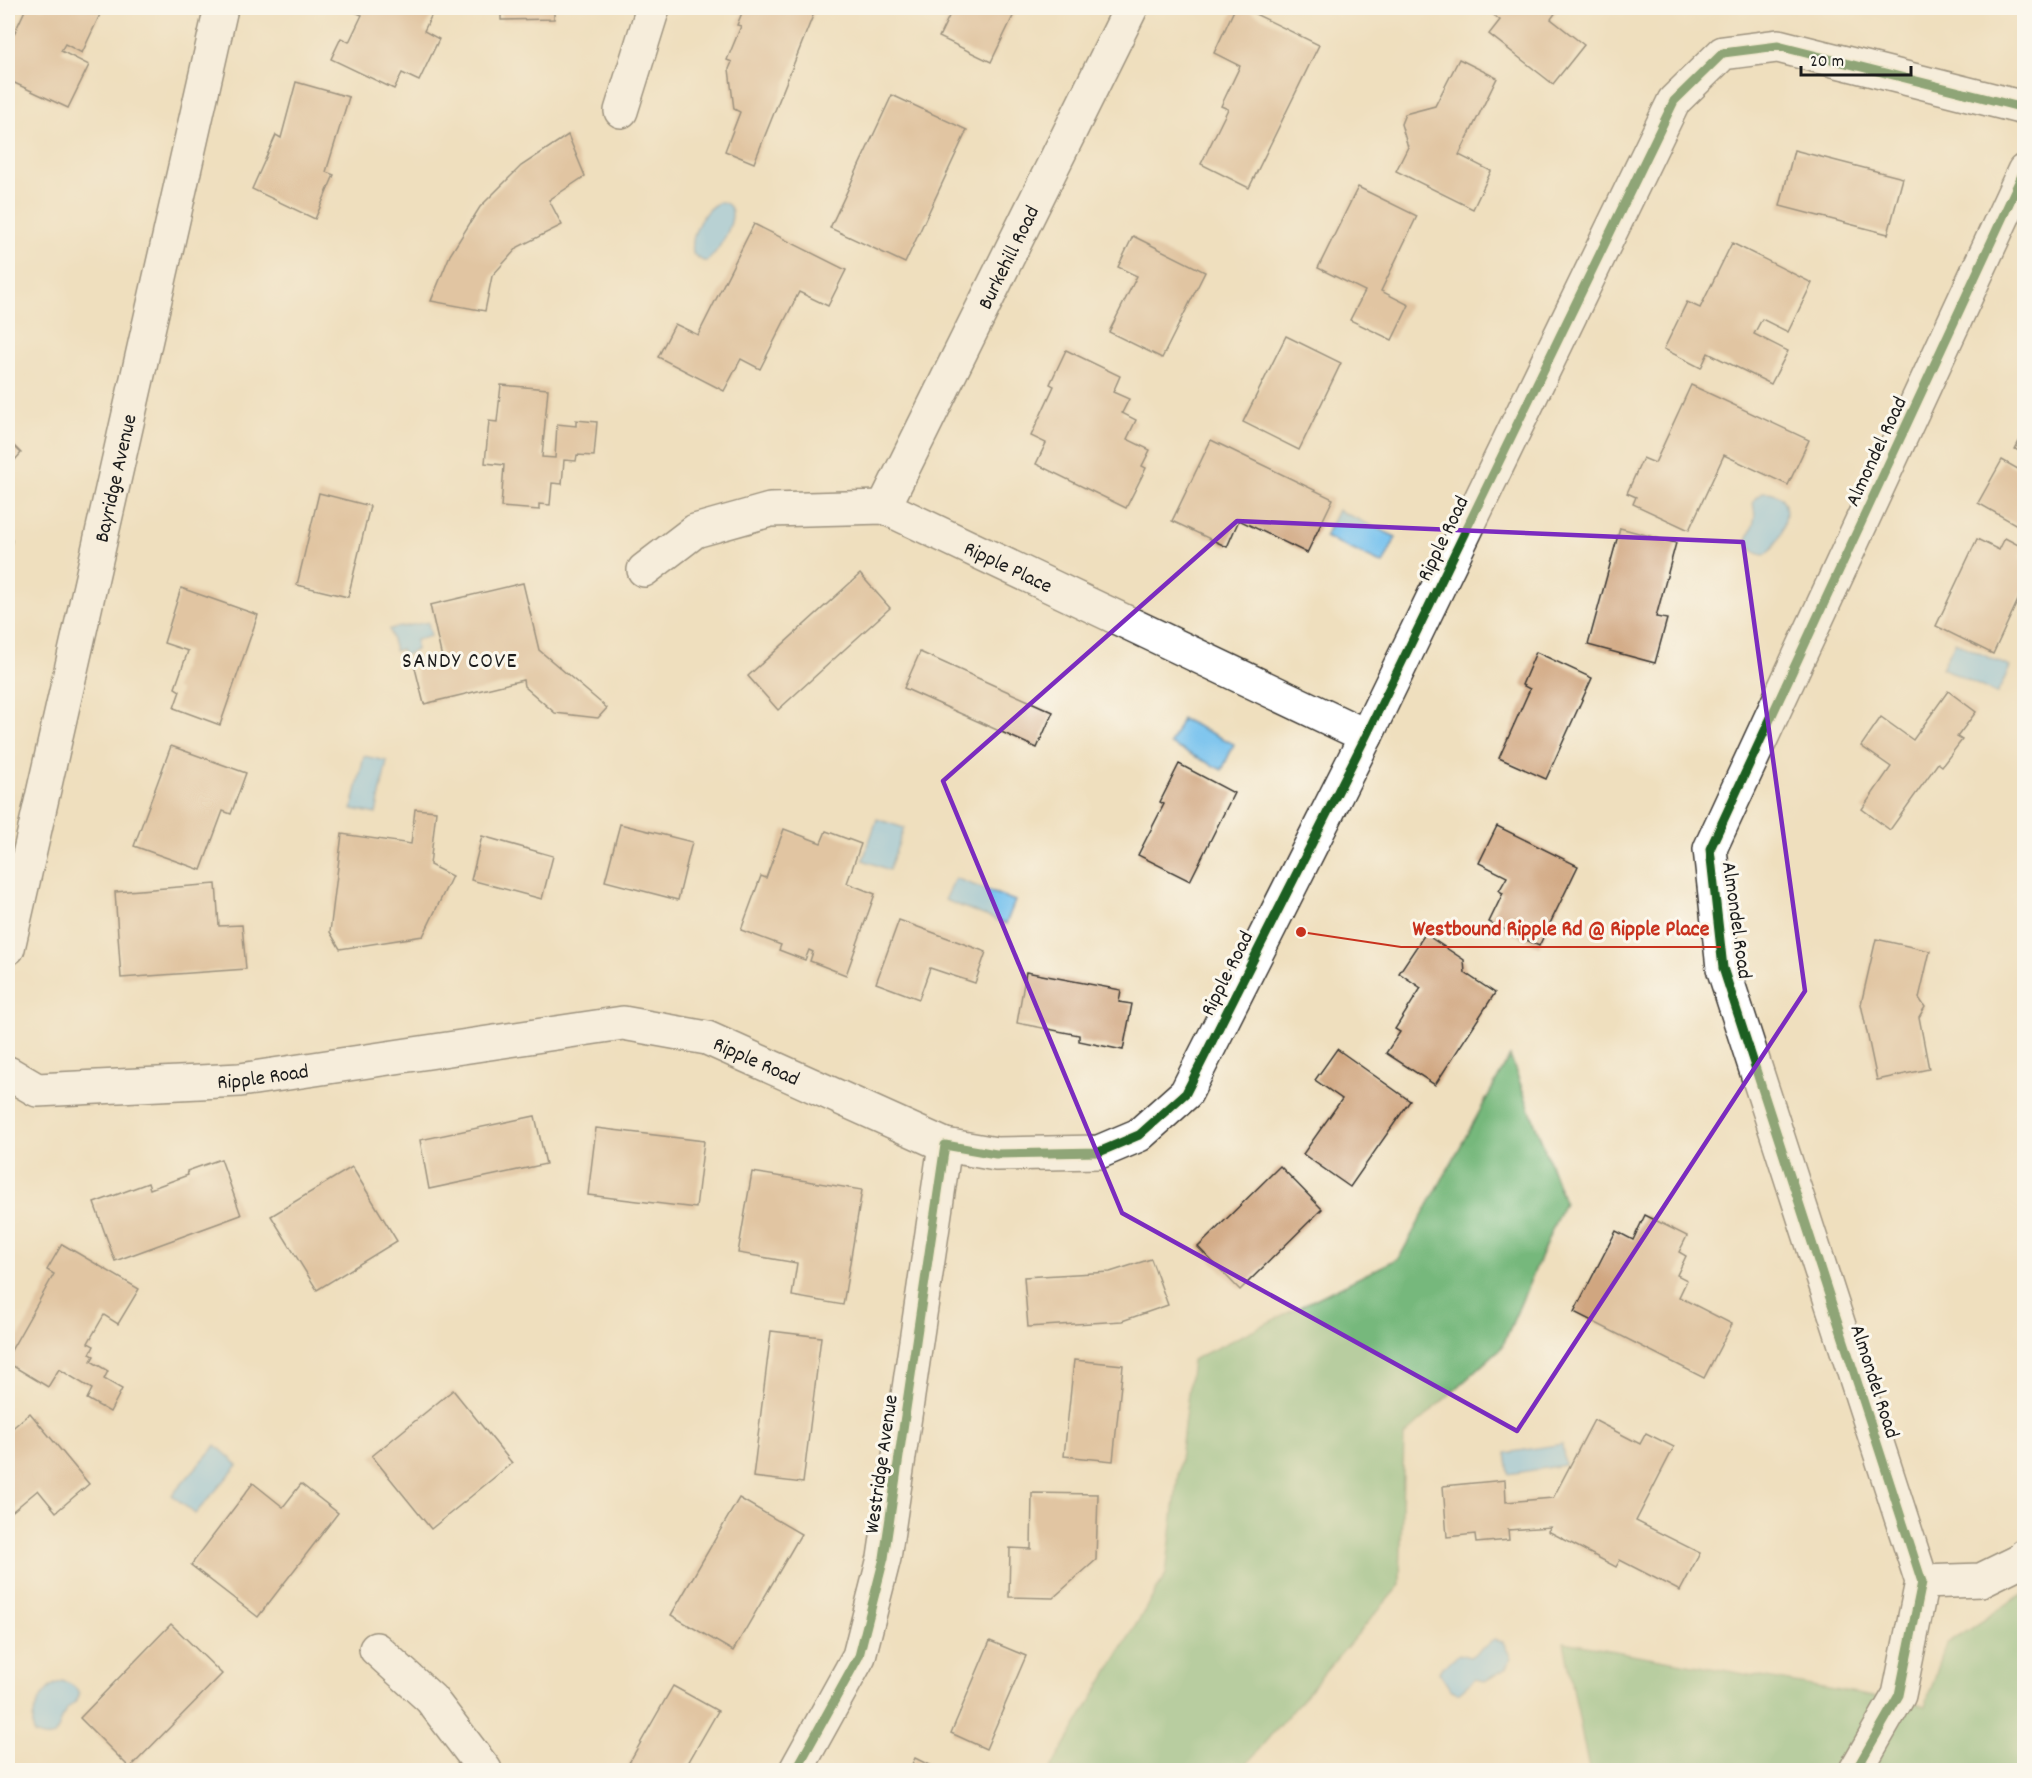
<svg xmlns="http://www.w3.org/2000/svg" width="2032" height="1778" font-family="Dekko,sans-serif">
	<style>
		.forest { fill: #76b87b; stroke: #496a4c; stroke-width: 1.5 }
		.water { fill: #74c1ee; stroke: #486e85; stroke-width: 1.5 }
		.building { fill: #d0a680 }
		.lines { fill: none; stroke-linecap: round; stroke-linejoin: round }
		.minor-casing { stroke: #3c3934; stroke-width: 36 }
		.minor { stroke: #fff; stroke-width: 33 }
		.cycleway-casing { stroke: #fbf7ec; stroke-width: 13 }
		.cycleway { stroke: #1b5e20; stroke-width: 9 }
		.marked { fill: none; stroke: #7b2cbf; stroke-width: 4.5; stroke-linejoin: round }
		.labels { text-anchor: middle; stroke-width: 6; stroke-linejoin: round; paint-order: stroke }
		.street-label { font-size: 21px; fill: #1c1c1c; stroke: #fbf7ec }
		.neighbourhood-label { font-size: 22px; letter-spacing: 1.5px; fill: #1c1c1c; stroke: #fbf7ec }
		.leader { fill: none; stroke: #c8321e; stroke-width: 2 }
		.callout-dot { fill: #c8321e; stroke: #fbf7ec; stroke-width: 2 }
		.callout-label { font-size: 22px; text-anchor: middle; font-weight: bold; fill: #c8321e; stroke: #fbf7ec; stroke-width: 6; stroke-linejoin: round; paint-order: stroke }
	</style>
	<rect width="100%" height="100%" fill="#fbf7ec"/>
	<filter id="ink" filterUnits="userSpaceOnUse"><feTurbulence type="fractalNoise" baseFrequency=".0167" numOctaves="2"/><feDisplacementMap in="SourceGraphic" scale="12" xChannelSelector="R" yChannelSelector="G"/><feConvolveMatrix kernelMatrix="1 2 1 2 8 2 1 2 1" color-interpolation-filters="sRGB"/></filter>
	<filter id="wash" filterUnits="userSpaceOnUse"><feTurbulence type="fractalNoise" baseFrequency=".008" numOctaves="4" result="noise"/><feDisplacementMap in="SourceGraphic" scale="24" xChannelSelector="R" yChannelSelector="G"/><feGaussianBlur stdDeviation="1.35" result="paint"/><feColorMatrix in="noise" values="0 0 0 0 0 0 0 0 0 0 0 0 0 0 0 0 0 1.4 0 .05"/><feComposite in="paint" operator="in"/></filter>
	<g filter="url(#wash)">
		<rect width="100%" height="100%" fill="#efdfbe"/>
		<!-- forest -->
		<g class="forest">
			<path d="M1510,1056L1564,1202L1502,1347L1404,1436L1400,1585L1248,1762L1246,1770H1050L1166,1574L1192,1360L1399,1258Z"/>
			<path d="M2024,1593V1770H1589L1564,1642L1925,1706L1946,1644Z"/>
		</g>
		<!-- water -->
		<g class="water">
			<path d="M720,202C748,204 720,251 707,261H703L693,254C690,235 702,209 720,202Z"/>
			<path d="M1764,492C1803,490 1781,548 1764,555C1754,553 1750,549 1747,540C1749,534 1753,528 1754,521C1758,506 1745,502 1764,492Z"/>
			<path d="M1338,510L1396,537L1383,564L1325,537Z"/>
			<path d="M428,622L431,636L416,640V650L404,656L401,649L395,651L389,629Z"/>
			<path d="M1955,642L2010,667L1997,694L1942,668Z"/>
			<path d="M1182,719L1234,744L1222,770L1170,744Z"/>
			<path d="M364,756L387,761L376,814L352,809Z"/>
			<path d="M877,819L904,828L889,870L863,860Z"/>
			<path d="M955,878L1015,901L1006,924L945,900Z"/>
			<path d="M1562,1444L1565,1465L1509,1474L1506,1453Z"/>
			<path d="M216,1445L238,1465L195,1514L172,1495Z"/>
			<path d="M1494,1640L1503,1642L1511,1658L1507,1668L1485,1681L1475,1679L1458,1693L1450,1689L1439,1672L1442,1667L1459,1654L1470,1657Z"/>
			<path d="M62,1681C70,1683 84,1690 77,1700C74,1704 69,1706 66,1710C57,1724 61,1746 34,1734C29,1713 41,1688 62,1681Z"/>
		</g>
		<g id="blocks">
			<!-- building -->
			<g class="building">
				<path d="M26,8H103L82,53L65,44L61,51L89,65L68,108L8,80V47Z"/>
				<path d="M346,8H435L424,31L439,39L419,81L402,73L394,89L331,59L341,38L349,42L362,15Z"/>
				<path d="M501,8H554V19L501,20Z"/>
				<path d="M744,8H816L754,163L725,151L740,112L734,109L729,69L732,62L727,60L741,26L737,25Z"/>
				<path d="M953,8H1017L991,62L939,37Z"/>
				<path d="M1235,8H1243L1319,45L1249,188L1201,164L1228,109L1221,106L1240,66L1214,53Z"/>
				<path d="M1485,8H1559L1551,19L1584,45L1553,84L1489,34L1500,20Z"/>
				<path d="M1459,59L1497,78L1459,155L1491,171L1473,209L1396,171L1408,147L1401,124L1405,114L1435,106Z"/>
				<path d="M296,82L349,97L326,172L334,175L315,219L252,189L276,135L281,138Z"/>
				<path d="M892,95L967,130L905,263L830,228Z"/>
				<path d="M568,135L585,176L549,200L562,225L518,247L492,276L485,311L431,301L450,255L480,207L521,166Z"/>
				<path d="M1794,150L1903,178L1888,234L1780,206Z"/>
				<path d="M1358,187L1417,216L1381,291L1409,305L1392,340L1350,320L1365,291L1318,268Z"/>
				<path d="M754,224L846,270L828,306L799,292L760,369L741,359L724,391L658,357L675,324L698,335Z"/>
				<path d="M1133,236L1205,272L1162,358L1109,332L1137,276L1118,267Z"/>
				<path d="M1732,243L1812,283L1788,332L1762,319L1754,334L1788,351L1771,384L1708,353L1701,368L1664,349L1687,302L1700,308Z"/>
				<path d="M1286,336L1341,363L1299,450L1243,422Z"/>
				<path d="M1066,350L1120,376L1113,392L1129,399L1122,413L1136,420L1127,439L1150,450L1142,466L1146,468L1126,508L1036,464L1046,443L1031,436L1054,386L1050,384Z"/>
				<path d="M501,385L548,389L542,457L555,458L557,424L576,426V420L597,422L594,456L577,455L576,461L564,460L562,484L552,483L550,505L539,504V510L501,507L504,465L485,463L489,421L497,422Z"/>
				<path d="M1691,385L1809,440L1788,485L1724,455L1689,530L1633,504L1636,497L1627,493L1643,458L1655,463Z"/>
				<path d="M2024,432V454L2015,449Z"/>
				<path d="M8,440L21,453L8,468Z"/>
				<path d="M1211,440L1333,499L1307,553L1239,520L1227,547L1172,521Z"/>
				<path d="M2002,460L2023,472L2024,469V529L1978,503Z"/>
				<path d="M319,493L370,506L348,597L297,585Z"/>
				<path d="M1620,528L1676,543L1656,617L1667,619L1655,663L1588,645Z"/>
				<path d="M2005,538L2024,548L2020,558L2024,560V587L1993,654L1936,626L1977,539L1999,550Z"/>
				<path d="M8,539L12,540L9,558H8Z"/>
				<path d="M860,574L890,608L778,710L748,676Z"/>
				<path d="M523,583L539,650L607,708L598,718L555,713L524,686L523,680L424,704L414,664L442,658L430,605Z"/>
				<path d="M181,588L258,615L220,725L174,708L180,691L175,688L188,651L164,643Z"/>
				<path d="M920,652L1053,712L1037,748L904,688Z"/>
				<path d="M1536,652L1592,678L1546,779L1499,758L1530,689L1522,685Z"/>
				<path d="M1948,691L1976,712L1957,737L1962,740L1942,766L1938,763L1890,830L1862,809L1891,767L1861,746L1881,717L1913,740Z"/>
				<path d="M171,746L246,773L231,814L223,811L201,870L134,846Z"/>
				<path d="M1179,764L1234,793L1190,881L1138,855L1164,804L1160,802Z"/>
				<path d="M415,809L436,811L430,865L452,876L423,936L340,949L330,932L342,834L411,844Z"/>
				<path d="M620,824L692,842L678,900L605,881Z"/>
				<path d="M1497,826L1578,866L1539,946L1489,922L1503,893L1499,891L1507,877L1479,863Z"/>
				<path d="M784,829L821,843L826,831L861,844L847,883L875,894L846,975L810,961L813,952L809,950L805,960L779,950L781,945L741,930L761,876L766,878Z"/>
				<path d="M482,836L553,856L542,899L471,880Z"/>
				<path d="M216,884L219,926L242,925L246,969L121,978L115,892Z"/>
				<path d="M899,920L986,952L975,983L930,968L919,999L876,983Z"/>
				<path d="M1425,934L1464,960L1465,973L1495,993L1435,1085L1386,1053L1400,1032L1395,1029L1421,988L1399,973Z"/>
				<path d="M1876,939L1930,951L1919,998L1925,1007L1919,1017L1929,1069L1877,1080L1861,1004Z"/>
				<path d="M1026,972L1121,990L1119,1002L1132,1004L1123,1050L1079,1041V1035L1017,1023Z"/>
				<path d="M1337,1049L1410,1101L1350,1187L1303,1154L1342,1099L1315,1080Z"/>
				<path d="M535,1116L546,1164L429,1189L420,1140Z"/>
				<path d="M596,1128L704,1141L696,1208L588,1195Z"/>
				<path d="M221,1159L241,1215L115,1261L94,1203L148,1183L150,1189L188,1175L187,1171Z"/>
				<path d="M1280,1166L1322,1209L1240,1290L1198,1247Z"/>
				<path d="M352,1167L397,1241L317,1290L271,1216Z"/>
				<path d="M752,1172L862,1190L843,1305L792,1296L797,1263L738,1253Z"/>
				<path d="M1645,1215L1687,1236L1679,1252L1686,1256L1677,1275L1687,1280L1679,1297L1732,1324L1704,1378L1574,1312L1616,1231L1633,1240Z"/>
				<path d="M62,1244L139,1289L118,1324L104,1315L88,1343L94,1346L90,1354L94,1356L91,1361L108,1371L104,1379L122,1389L110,1412L87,1399L92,1389L59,1369L48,1387L8,1363V1356L54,1274L47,1270Z"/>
				<path d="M1151,1259L1168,1305L1122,1321L1028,1327L1024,1277L1110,1272Z"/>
				<path d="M771,1331L821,1337L803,1483L753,1477Z"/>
				<path d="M1074,1360L1123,1365L1113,1461L1064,1456Z"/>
				<path d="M453,1390L512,1463L431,1529L372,1456Z"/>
				<path d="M30,1413L89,1484L56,1512L38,1490L8,1515V1432Z"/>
				<path d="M1594,1420L1640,1444L1646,1433L1674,1447L1636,1521L1700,1553L1680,1591L1620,1560L1616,1567L1548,1531L1551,1527L1508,1530L1509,1540L1476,1543L1475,1534L1447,1537L1443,1486L1505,1480L1506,1502L1553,1498Z"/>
				<path d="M253,1483L283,1507L301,1484L338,1513L258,1617L191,1565Z"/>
				<path d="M1032,1493L1098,1494L1096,1560L1053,1598L1009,1597L1010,1548L1031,1549Z"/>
				<path d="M739,1498L801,1534L733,1651L671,1615Z"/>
				<path d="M171,1624L222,1674L130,1768L80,1718Z"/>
				<path d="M990,1641L1026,1656L986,1749L951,1733Z"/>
				<path d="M673,1686L718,1711L684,1770H625Z"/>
				<path d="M915,1758L939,1770H909Z"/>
			</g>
		</g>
	</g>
	<g filter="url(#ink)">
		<use href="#blocks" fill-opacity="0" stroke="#3c3934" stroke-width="1.5"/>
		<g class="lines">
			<defs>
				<g id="minor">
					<path d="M621,111L653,8"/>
					<path id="s1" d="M884,507L1131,8"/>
					<path id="s2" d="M644,570L695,531L770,510L884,507L1366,736"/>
					<path id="s3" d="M8,948L221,8"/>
					<path id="s4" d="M8,1073L37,1090L240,1080L623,1023L707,1038L945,1145L996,1154L1099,1152L1139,1135L1186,1093L1366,736L1674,101L1723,53L1778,46L2024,108"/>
					<path d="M1922,1582L1981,1580L2022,1560L2024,1556"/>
					<path d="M376,1649L431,1699L485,1770"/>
					<path d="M796,1770L859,1656L884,1558L945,1145"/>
					<path d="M1856,1770L1899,1695L1922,1582L1723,968L1710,849L2024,171"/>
				</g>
			</defs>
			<!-- minor casing -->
			<use href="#minor" class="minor-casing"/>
			<!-- minor -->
			<use href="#minor" class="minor"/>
			<defs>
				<g id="cycleway">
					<path d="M796,1770L859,1656L884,1558L945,1145L996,1154L1099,1152L1139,1135L1186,1093L1366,736L1674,101L1723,53L1778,46L2024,108"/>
					<path d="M1856,1770L1899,1695L1922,1582L1723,968L1710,849L2024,171"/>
				</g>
			</defs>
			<!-- cycleway casing -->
			<use href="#cycleway" class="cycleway-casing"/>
			<!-- cycleway -->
			<use href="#cycleway" class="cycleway"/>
		</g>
	</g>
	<!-- marked area -->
	<path d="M0 0H2032V1778H0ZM1237,521L1743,542L1805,991L1517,1431L1122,1213L943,781Z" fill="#efdfbe" fill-opacity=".55" fill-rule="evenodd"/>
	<path class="marked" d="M1237,521L1743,542L1805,991L1517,1431L1122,1213L943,781Z"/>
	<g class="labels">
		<!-- street labels -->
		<g class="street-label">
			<text dy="7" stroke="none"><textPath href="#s1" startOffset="279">Burkehill Road</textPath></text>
			<text transform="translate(1875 451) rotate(-65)" y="7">Almondel Road</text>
			<text dy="7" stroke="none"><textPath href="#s3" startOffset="482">Bayridge Avenue</textPath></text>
			<text transform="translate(1442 538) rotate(-64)" y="7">Ripple Road</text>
			<text dy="7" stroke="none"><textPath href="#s2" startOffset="394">Ripple Place</textPath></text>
			<text transform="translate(1738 920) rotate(82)" y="7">Almondel Road</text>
			<text transform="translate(1226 973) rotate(-63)" y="7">Ripple Road</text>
			<text dy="7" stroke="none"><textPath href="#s4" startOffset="764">Ripple Road</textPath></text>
			<text dy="7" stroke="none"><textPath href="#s4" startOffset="260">Ripple Road</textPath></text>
			<text transform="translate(1876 1381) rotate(72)" y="7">Almondel Road</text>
			<text transform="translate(880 1464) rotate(-82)" y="7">Westridge Avenue</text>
		</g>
		<!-- neighbourhood labels -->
		<g class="neighbourhood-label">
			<text x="460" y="667">SANDY COVE</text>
		</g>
	</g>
	<!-- callouts -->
	<path class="leader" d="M1301 932L1401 947H1721"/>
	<circle class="callout-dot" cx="1301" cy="932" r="6"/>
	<g class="callout-label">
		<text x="1561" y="935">Westbound Ripple Rd @ Ripple Place</text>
	</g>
	<!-- margin -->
	<rect width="2032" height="1778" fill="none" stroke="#fbf7ec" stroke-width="30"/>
	<!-- scale -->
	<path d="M1801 66v9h110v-9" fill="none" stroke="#1c1c1c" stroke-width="3"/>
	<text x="1810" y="66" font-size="18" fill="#1c1c1c" stroke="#fbf7ec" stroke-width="4.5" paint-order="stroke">20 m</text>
</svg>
